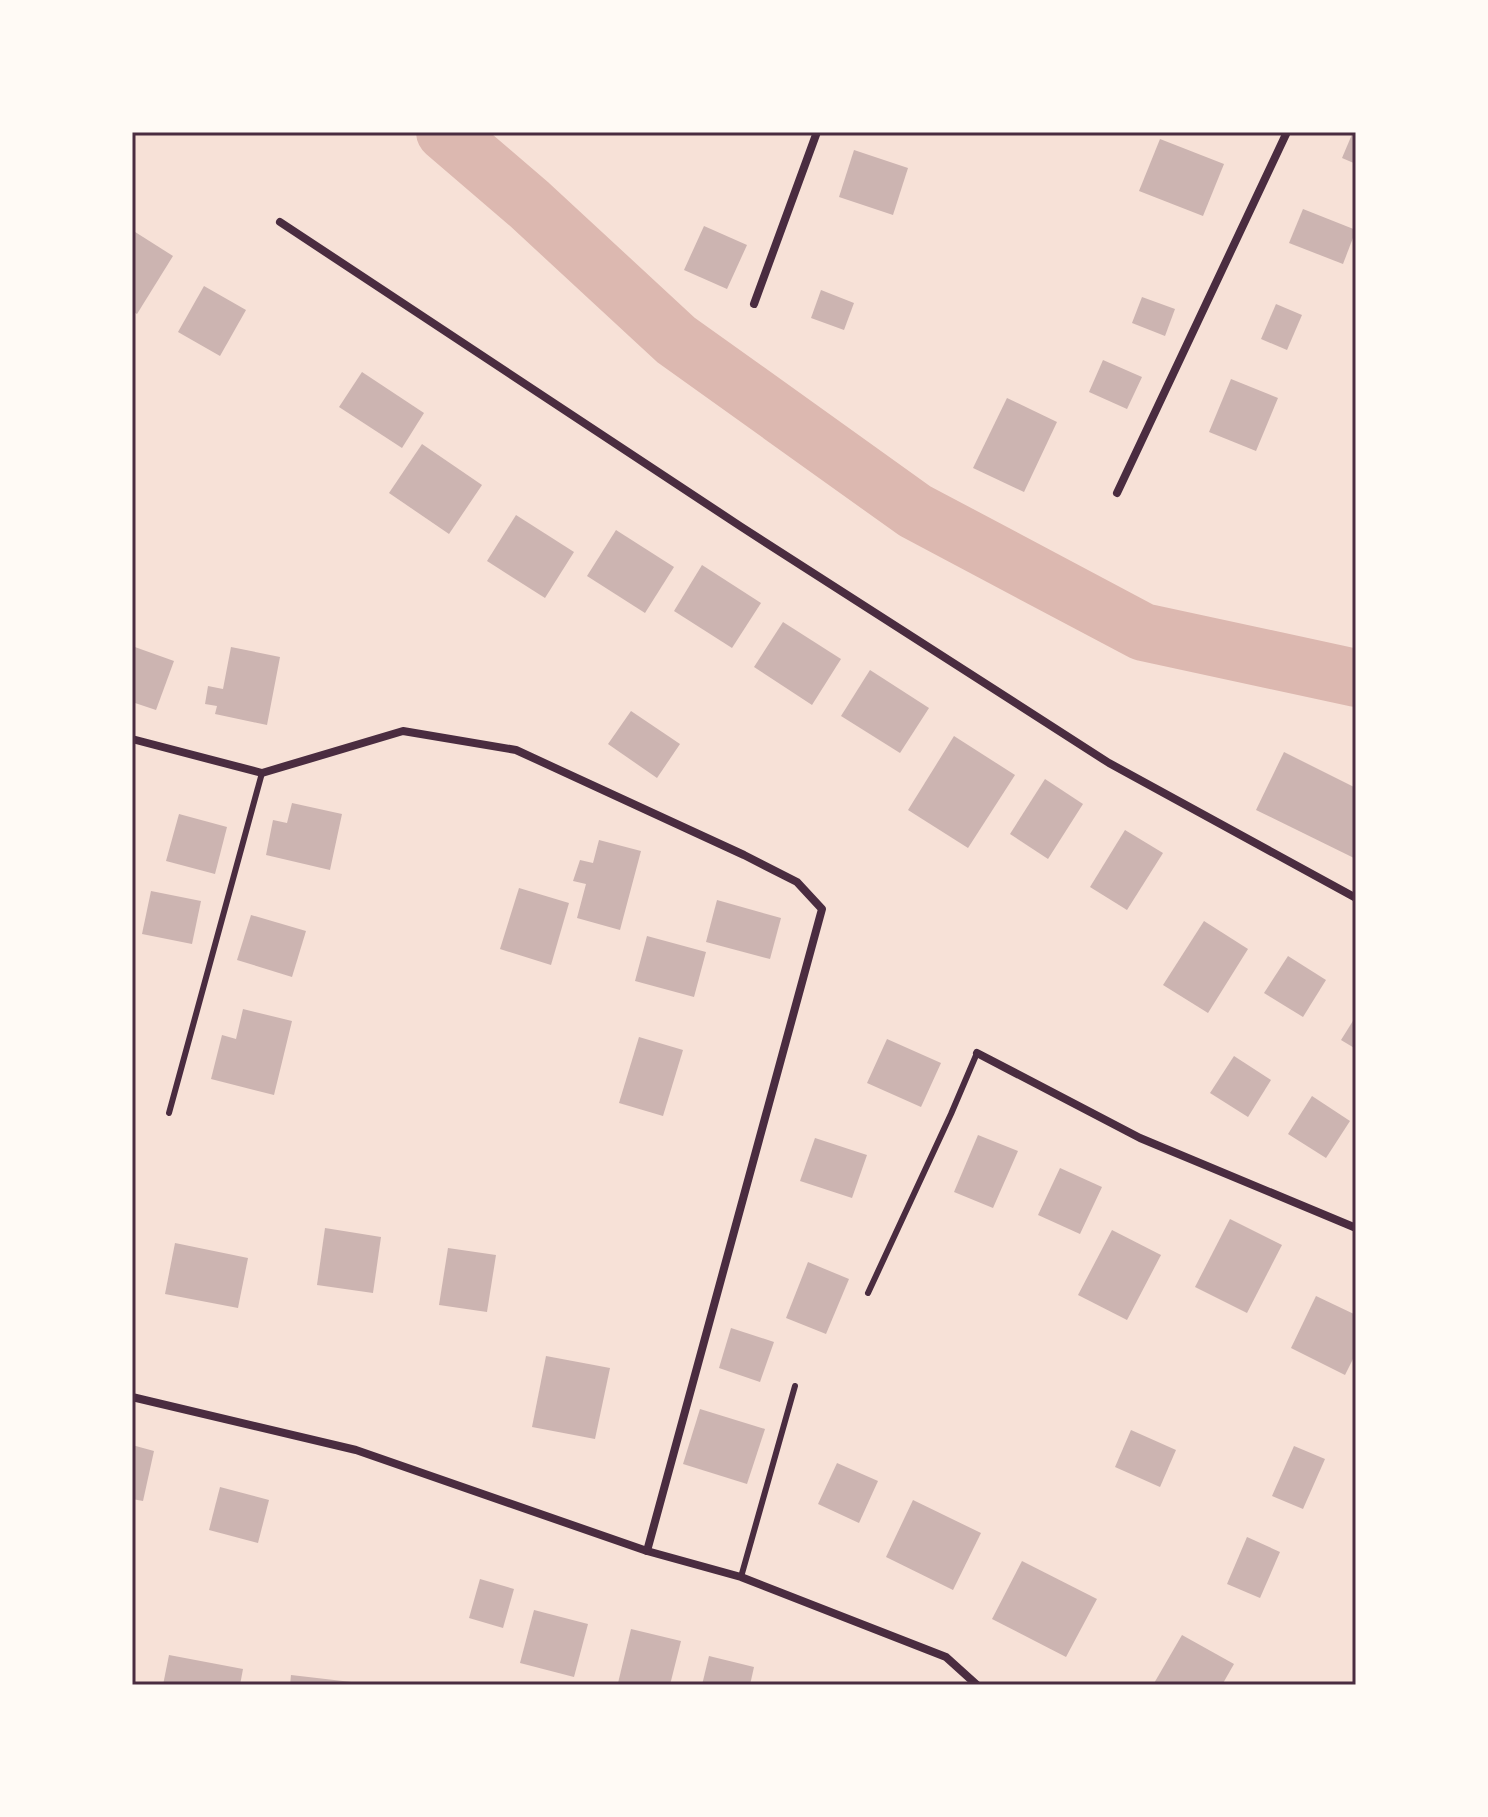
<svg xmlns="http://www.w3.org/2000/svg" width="1488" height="1817" font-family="Inter,sans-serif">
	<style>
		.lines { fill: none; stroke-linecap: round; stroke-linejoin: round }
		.river { stroke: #dcb8b0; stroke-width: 58 }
		.building { fill: #ccb4b1 }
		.service { stroke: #4a2c40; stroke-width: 6 }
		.minor { stroke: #4a2c40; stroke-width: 8 }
		.neatline { fill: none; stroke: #4a2c40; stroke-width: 3 }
	</style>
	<rect width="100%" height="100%" fill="#f7e1d7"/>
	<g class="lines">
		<!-- river -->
		<path class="river" d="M445,132L529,204L676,340L915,511L1143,632L1356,678"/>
	</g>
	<!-- building -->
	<g class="building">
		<path d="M1353,132H1356V164L1342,158Z"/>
		<path d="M1160,139L1224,164L1203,216L1139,191Z"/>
		<path d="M854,150L908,168L893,215L839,197Z"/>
		<path d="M1303,209L1356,230L1343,264L1289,243Z"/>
		<path d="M704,226L747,245L727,289L684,270Z"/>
		<path d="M132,230L173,256L137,314L132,311Z"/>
		<path d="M204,286L246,310L220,356L178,332Z"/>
		<path d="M821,290L854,303L844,330L811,318Z"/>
		<path d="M1142,297L1175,309L1165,336L1132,323Z"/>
		<path d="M1276,304L1302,315L1287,350L1261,339Z"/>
		<path d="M1103,360L1142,377L1127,409L1089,392Z"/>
		<path d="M362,372L424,413L402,448L339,407Z"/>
		<path d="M1231,379L1278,398L1256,451L1209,432Z"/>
		<path d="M1007,398L1057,422L1024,492L973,468Z"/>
		<path d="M422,444L482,485L449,534L389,493Z"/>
		<path d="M516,515L574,552L545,598L487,561Z"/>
		<path d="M616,530L674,567L645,613L587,576Z"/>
		<path d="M702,565L761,603L732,648L674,611Z"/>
		<path d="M783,622L841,659L812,705L754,667Z"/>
		<path d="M132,646L174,661L156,710L132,702Z"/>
		<path d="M231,647L280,657L267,725L215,714L217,706L205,704L208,686L223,689Z"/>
		<path d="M870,670L929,708L900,753L841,716Z"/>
		<path d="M631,711L680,744L657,778L608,744Z"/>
		<path d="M954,736L1015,775L968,848L908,810Z"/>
		<path d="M1284,752L1356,788V859L1256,810Z"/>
		<path d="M1045,779L1083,804L1048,859L1010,834Z"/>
		<path d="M292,803L342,814L330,870L266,855L273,820L287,823Z"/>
		<path d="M179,814L227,827L215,874L166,861Z"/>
		<path d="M1125,830L1163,853L1127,910L1090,887Z"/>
		<path d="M599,840L641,851L620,930L577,918L586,884L573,881L580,860L593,863Z"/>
		<path d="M519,888L569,903L551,965L500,949Z"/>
		<path d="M151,891L201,901L192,944L142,934Z"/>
		<path d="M717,900L781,918L770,959L706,942Z"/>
		<path d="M251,915L306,931L292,977L237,960Z"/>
		<path d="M1204,921L1248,949L1208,1013L1163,985Z"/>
		<path d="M647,936L706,952L694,997L635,981Z"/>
		<path d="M1288,956L1326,980L1303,1017L1264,993Z"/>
		<path d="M243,1009L292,1021L274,1095L211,1079L222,1035L236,1039Z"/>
		<path d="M1356,1016V1049L1341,1040Z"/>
		<path d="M639,1037L683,1050L663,1116L619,1103Z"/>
		<path d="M887,1039L941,1063L921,1107L867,1083Z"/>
		<path d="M1234,1056L1271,1080L1248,1117L1210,1093Z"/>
		<path d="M1312,1096L1350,1121L1326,1158L1288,1134Z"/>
		<path d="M978,1135L1018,1151L993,1208L954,1192Z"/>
		<path d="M815,1138L867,1155L852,1198L800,1181Z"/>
		<path d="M1060,1168L1102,1187L1080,1234L1038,1215Z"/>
		<path d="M1230,1219L1282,1245L1247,1313L1195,1287Z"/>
		<path d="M325,1228L381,1237L373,1293L317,1285Z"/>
		<path d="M1112,1230L1161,1255L1127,1320L1078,1295Z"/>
		<path d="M175,1243L248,1258L238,1308L165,1294Z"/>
		<path d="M448,1248L496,1255L487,1312L439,1305Z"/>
		<path d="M808,1262L849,1279L826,1334L786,1318Z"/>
		<path d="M1316,1296L1356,1315V1353L1345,1375L1291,1348Z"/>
		<path d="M731,1328L774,1342L760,1382L719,1368Z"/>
		<path d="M546,1356L610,1368L595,1439L532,1427Z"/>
		<path d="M700,1409L765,1429L747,1484L683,1464Z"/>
		<path d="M1131,1430L1176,1450L1160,1487L1115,1467Z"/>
		<path d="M132,1445L154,1451L143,1501L132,1499Z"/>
		<path d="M1294,1446L1325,1459L1303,1509L1272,1496Z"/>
		<path d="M837,1463L878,1481L859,1523L818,1504Z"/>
		<path d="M220,1487L269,1500L258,1543L209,1530Z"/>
		<path d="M913,1500L981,1533L953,1590L886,1557Z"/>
		<path d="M1247,1537L1280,1552L1260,1598L1227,1584Z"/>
		<path d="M1022,1561L1097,1599L1066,1657L992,1619Z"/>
		<path d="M480,1579L514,1589L503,1628L469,1618Z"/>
		<path d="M534,1610L588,1624L574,1677L520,1663Z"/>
		<path d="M631,1629L681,1641L670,1685H626L618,1683Z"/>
		<path d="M1182,1635L1234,1664L1222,1685H1153Z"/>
		<path d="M169,1655L243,1669L240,1685H163Z"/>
		<path d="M709,1656L754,1667L750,1685H702Z"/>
		<path d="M291,1675L360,1683V1685H290Z"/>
	</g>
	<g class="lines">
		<!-- service -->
		<g class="service">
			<path d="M169,1113L262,773"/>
			<path d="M868,1293L951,1114L977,1053"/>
			<path d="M741,1577L795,1386"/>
		</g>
		<!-- minor -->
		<g class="minor">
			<path d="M280,222L740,526L1109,763L1356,898"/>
			<path d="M754,304L817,132"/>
			<path d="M1117,493L1287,132"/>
			<path d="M132,739L262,773L403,731L516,750L744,855L797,882L822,909L647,1551"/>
			<path d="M977,1053L1140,1138L1356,1228"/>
			<path d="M132,1397L356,1450L647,1551L741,1577L946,1657L977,1685"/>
		</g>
	</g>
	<!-- border -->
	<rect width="1488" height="1817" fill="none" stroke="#fffaf5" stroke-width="268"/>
	<rect x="134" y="134" width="1220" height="1549" class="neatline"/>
</svg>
